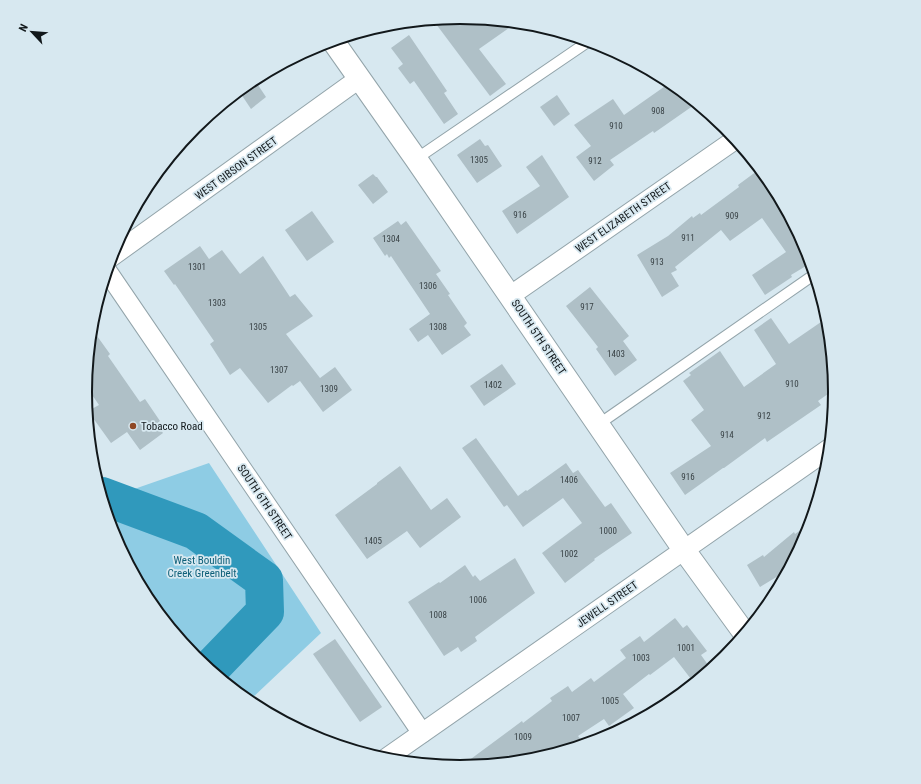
<svg xmlns="http://www.w3.org/2000/svg" width="921" height="784" font-family="'Roboto Condensed',sans-serif">
	<style>
		.green { fill: #8ecce4 }
		.lines { fill: none; stroke-linecap: round; stroke-linejoin: round }
		.river { stroke: #3099bc; stroke-width: 38 }
		.building { fill: #afc0c7 }
		.lane-casing { stroke: #93a4aa; stroke-width: 12 }
		.street-casing { stroke: #93a4aa; stroke-width: 21 }
		.secondary-casing { stroke: #93a4aa; stroke-width: 24 }
		.lane { stroke: #fff; stroke-width: 10 }
		.street { stroke: #fff; stroke-width: 19 }
		.secondary { stroke: #fff; stroke-width: 22 }
		.poi-dot { fill: #8f4825; stroke: #d7e8f0; stroke-width: 1.5 }
		.labels { text-anchor: middle; stroke-width: 3.5; stroke-linejoin: round; paint-order: stroke }
		.number-label { font-size: 9px; fill: #394246 }
		.street-label { font-size: 11px; fill: #12181b; stroke: #d7e8f0 }
		.poi-label { font-size: 11px; fill: #12181b; stroke: #d7e8f0; text-anchor: start }
		.park-label { font-size: 11px; fill: #0d5f78; stroke: #d7e8f0 }
		.rim { fill: none; stroke: #12181b; stroke-width: 2 }
	</style>
	<rect width="100%" height="100%" fill="#d7e8f0"/>
	<!-- green -->
	<path class="green" d="M92,462L117,495L209,463L321,633L249,701L195,657L149,600L114,535Z"/>
	<g class="lines">
		<!-- river -->
		<path class="river" d="M102,496L196,531L264,580L265,612L210,669"/>
	</g>
	<!-- building -->
	<g class="building">
		<path d="M461,17L516,23L479,49L506,84L490,96L433,20Z"/>
		<path d="M409,35L447,91L444,93L458,114L444,124L414,81L410,84L398,68L403,64L391,48Z"/>
		<path d="M254,79L266,97L251,109L239,91Z"/>
		<path d="M671,82L697,103L654,133L653,131L610,160L614,165L594,181L576,157L591,146L574,125L613,99L624,115Z"/>
		<path d="M557,95L570,114L554,126L540,107Z"/>
		<path d="M480,139L485,146L488,145L502,166L477,183L457,155Z"/>
		<path d="M542,155L569,197L551,210L517,234L502,211L540,186L526,167Z"/>
		<path d="M757,171L794,224L807,249L811,263L791,275L792,277L765,295L752,275L786,252L762,218L730,241L721,230L675,267L677,270L671,273L679,286L662,297L637,255L668,236L692,216L693,218L700,213L701,215L739,187L738,185Z"/>
		<path d="M373,174L376,177H377L388,192L373,204L358,185Z"/>
		<path d="M312,211L334,242L307,261L285,230Z"/>
		<path d="M398,221L401,225L406,221L441,271L436,274L450,294L448,295L467,323L464,326L471,335L442,355L428,335L418,342L409,329L430,314L391,256L389,258L387,254L385,256L373,238Z"/>
		<path d="M200,246L209,259L222,250L240,274L263,256L290,297L295,294L313,316L286,334L320,378L335,367L352,390L323,412L300,381L293,386L292,385L268,403L240,368L230,375L210,344L214,341L175,284L174,285L164,271Z"/>
		<path d="M590,287L629,336L623,341L637,360L615,376L596,349L598,347L566,306Z"/>
		<path d="M771,318L789,344L821,322L830,335L835,389L818,401L821,405L767,442L765,438L724,468H723L685,495L670,473L711,446L691,420L704,410L683,381L691,375L689,373L720,351L744,387L776,364L754,330Z"/>
		<path d="M92,329L110,354L108,356L140,402L145,399L160,421L156,424L163,433L140,450L127,432L111,443L88,411L99,405L86,386Z"/>
		<path d="M502,364L516,384L484,406L470,386Z"/>
		<path d="M476,438L518,496L526,490L527,491L566,463L573,473L578,470L605,507L611,503L632,533L594,559L595,560L565,583L542,553L582,523L563,498L523,527L507,505L504,507L462,448Z"/>
		<path d="M400,466L431,510L447,498L461,517L420,548L407,531L367,559L335,515L377,484V483Z"/>
		<path d="M811,523L807,536L788,570L760,587L747,565L763,555L764,557L794,532L795,534Z"/>
		<path d="M515,558L535,593L475,637L477,641L461,652L458,647L444,656L408,602L439,582L440,583L465,565L473,577L475,575L480,581Z"/>
		<path d="M675,618L683,628L687,625L707,651L701,655L711,669L694,683L674,657L650,675L649,674L623,694L634,708L609,726L604,719L578,736L582,741L571,748L533,760L460,767L522,721L523,723L552,701L550,698L568,686L572,692L591,678L594,682L626,658L620,650L640,636L644,642Z"/>
		<path d="M335,639L382,707L360,722L313,654Z"/>
	</g>
	<g class="lines">
		<defs>
			<g id="lane">
				<path d="M416,159L589,41"/>
				<path d="M599,424L815,274"/>
			</g>
			<g id="street">
				<path d="M111,257L360,78"/>
				<path d="M107,271L422,733"/>
				<path d="M510,296L736,139"/>
				<path d="M385,759L830,448"/>
			</g>
			<path id="secondary" d="M333,41L416,159L684,550L745,634"/>
		</defs>
		<!-- lane casing -->
		<use href="#lane" class="lane-casing"/>
		<!-- street casing -->
		<use href="#street" class="street-casing"/>
		<!-- secondary casing -->
		<use href="#secondary" class="secondary-casing"/>
		<!-- lane -->
		<use href="#lane" class="lane"/>
		<!-- street -->
		<use href="#street" class="street"/>
		<!-- secondary -->
		<use href="#secondary" class="secondary"/>
	</g>
	<!-- markers -->
	<circle class="poi-dot" cx="133" cy="426" r="4"/>
	<g class="labels">
		<!-- number labels -->
		<g class="number-label">
			<text x="658" y="114">908</text>
			<text x="616" y="129">910</text>
			<text x="479" y="163">1305</text>
			<text x="595" y="164">912</text>
			<text x="520" y="218">916</text>
			<text x="732" y="219">909</text>
			<text x="688" y="241">911</text>
			<text x="391" y="242">1304</text>
			<text x="657" y="265">913</text>
			<text x="197" y="270">1301</text>
			<text x="428" y="289">1306</text>
			<text x="217" y="306">1303</text>
			<text x="587" y="310">917</text>
			<text x="258" y="330">1305</text>
			<text x="438" y="330">1308</text>
			<text x="616" y="357">1403</text>
			<text x="279" y="373">1307</text>
			<text x="792" y="387">910</text>
			<text x="493" y="388">1402</text>
			<text x="329" y="392">1309</text>
			<text x="764" y="419">912</text>
			<text x="727" y="438">914</text>
			<text x="688" y="480">916</text>
			<text x="569" y="483">1406</text>
			<text x="608" y="534">1000</text>
			<text x="373" y="544">1405</text>
			<text x="569" y="557">1002</text>
			<text x="478" y="603">1006</text>
			<text x="438" y="618">1008</text>
			<text x="686" y="651">1001</text>
			<text x="641" y="661">1003</text>
			<text x="610" y="704">1005</text>
			<text x="571" y="721">1007</text>
			<text x="523" y="740">1009</text>
		</g>
		<!-- street labels -->
		<g class="street-label">
			<text transform="translate(236 168) rotate(-36)" y="4">WEST GIBSON STREET</text>
			<text transform="translate(623 217) rotate(-35)" y="4">WEST ELIZABETH STREET</text>
			<text transform="translate(539 337) rotate(56)" y="4">SOUTH 5TH STREET</text>
			<text transform="translate(265 502) rotate(56)" y="4">SOUTH 6TH STREET</text>
			<text transform="translate(607 604) rotate(-35)" y="4">JEWELL STREET</text>
		</g>
		<!-- poi labels -->
		<g class="poi-label">
			<text x="141" y="430">Tobacco Road</text>
		</g>
		<!-- park labels -->
		<g class="park-label">
			<text x="202" y="564">West Bouldin<tspan x="202" dy="13">Creek Greenbelt</tspan></text>
		</g>
	</g>
	<!-- crop -->
	<path d="M0 0H921V784H0ZM92 392a368 368 0 1 1 736 0a368 368 0 1 1-736 0Z" fill="#d7e8f0" fill-rule="evenodd"/>
	<path class="rim" d="M92 392a368 368 0 1 1 736 0a368 368 0 1 1-736 0Z"/>
	<!-- north arrow -->
	<g transform="translate(32 32) rotate(296)" stroke="#d7e8f0" stroke-width="3" paint-order="stroke">
	<path d="M0-3L7 15L0 10L-7 15Z" fill="#12181b"/>
	<text y="-6" font-size="11" font-weight="bold" text-anchor="middle" fill="#12181b">N</text>
	</g>
</svg>
